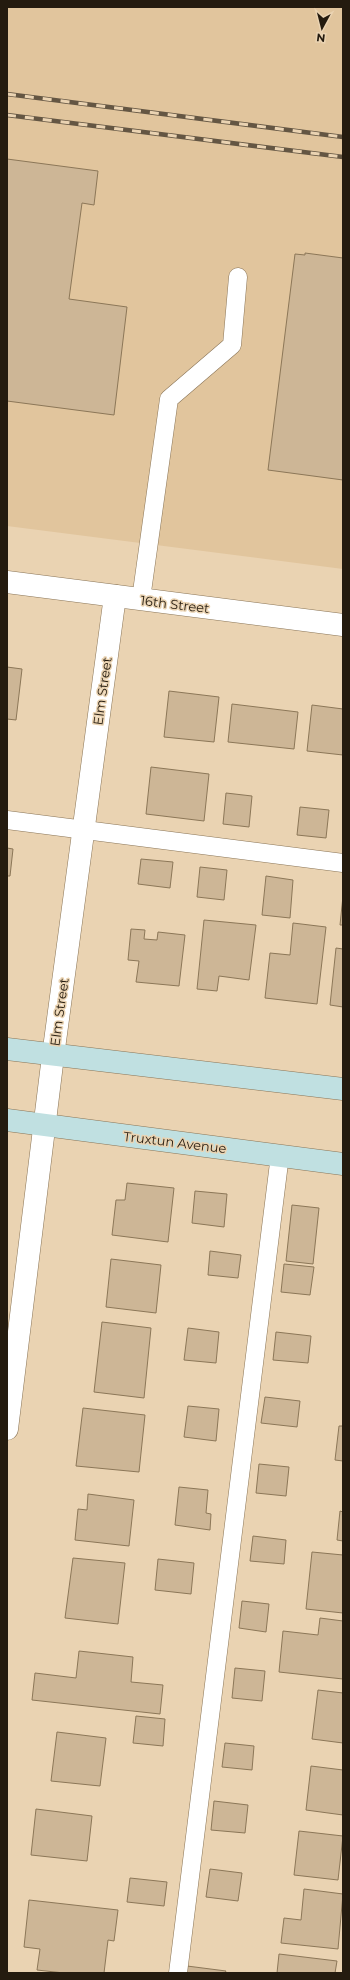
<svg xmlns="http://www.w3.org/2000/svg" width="350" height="1980" font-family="Montserrat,sans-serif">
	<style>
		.built { fill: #e1c59d }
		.building { fill: #cdb696; stroke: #8c7758 }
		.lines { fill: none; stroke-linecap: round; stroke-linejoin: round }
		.lane-casing { stroke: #8a7557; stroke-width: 19 }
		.street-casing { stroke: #8a7557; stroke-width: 23 }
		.secondary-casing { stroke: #8a7557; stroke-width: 23 }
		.lane { stroke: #fff; stroke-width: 18 }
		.street { stroke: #fff; stroke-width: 22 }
		.secondary { stroke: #c0e0e1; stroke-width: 22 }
		.rail-casing { stroke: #645643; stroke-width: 4.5 }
		.rail { stroke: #ead3b2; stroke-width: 3; stroke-dasharray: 9; stroke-linecap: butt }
		.labels { text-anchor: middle; stroke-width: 3; stroke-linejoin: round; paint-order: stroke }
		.street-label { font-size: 13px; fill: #241b0f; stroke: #ead3b2 }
	</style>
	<rect width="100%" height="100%" fill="#ead3b2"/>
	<!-- built -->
	<path class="built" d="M7,7H343V569L7,526Z"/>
	<!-- building -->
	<g class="building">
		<path d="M7,159L98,171L94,205L82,203L69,299L127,307L114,415L7,401Z"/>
		<path d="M305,253L343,258V480L268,470L295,254L305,255Z"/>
		<path d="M7,667L22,669L16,720L7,719Z"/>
		<path d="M169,691L219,697L214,742L164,737Z"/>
		<path d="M232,704L298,712L294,749L228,742Z"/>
		<path d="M312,705L343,709V755L307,751Z"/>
		<path d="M151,767L209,774L204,821L146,814Z"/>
		<path d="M226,793L252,796L249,827L223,824Z"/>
		<path d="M300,807L329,810L326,838L297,835Z"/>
		<path d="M7,848L13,849L10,876H7Z"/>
		<path d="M141,859L173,862L170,888L138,884Z"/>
		<path d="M200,867L227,870L224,900L197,897Z"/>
		<path d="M266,876L293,880L290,918L262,915Z"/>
		<path d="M343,896V925H340Z"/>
		<path d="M204,920L256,925L249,980L219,976L217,991L197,989Z"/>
		<path d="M293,923L326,927L317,1004L265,998L270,953L290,955Z"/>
		<path d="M131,929L145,930L144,939L157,940L158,932L185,935L179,986L136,982L139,961L128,960Z"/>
		<path d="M336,948L343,949V1007L330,1005Z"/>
		<path d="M127,1183L174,1188L168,1242L112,1235L116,1200H125Z"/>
		<path d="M195,1191L227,1194L224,1227L192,1223Z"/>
		<path d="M292,1205L319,1208L313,1264L286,1261Z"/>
		<path d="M210,1251L241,1255L238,1278L208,1275Z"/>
		<path d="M111,1259L161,1265L156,1313L106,1307Z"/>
		<path d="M284,1264L314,1267L310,1295L281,1292Z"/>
		<path d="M102,1322L151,1328L144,1398L94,1392Z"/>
		<path d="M188,1328L219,1332L216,1363L184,1360Z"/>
		<path d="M276,1332L311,1336L308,1363L273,1360Z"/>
		<path d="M265,1397L300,1401L297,1427L261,1423Z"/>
		<path d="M188,1406L219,1409L216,1441L184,1437Z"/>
		<path d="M83,1408L145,1415L139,1472L76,1466Z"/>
		<path d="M339,1426H343V1461L335,1460Z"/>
		<path d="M259,1464L289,1467L286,1496L256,1493Z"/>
		<path d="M179,1487L208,1490L206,1513L211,1514L210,1530L175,1525Z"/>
		<path d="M88,1494L134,1500L129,1546L75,1540L78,1509L87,1510Z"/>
		<path d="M340,1511L343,1512V1541L337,1540Z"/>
		<path d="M253,1536L286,1540L284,1564L250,1561Z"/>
		<path d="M312,1552L343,1555V1613L306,1609Z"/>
		<path d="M73,1558L125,1563L118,1624L65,1618Z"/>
		<path d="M158,1559L194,1563L191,1594L155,1590Z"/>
		<path d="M242,1601L269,1604L266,1632L239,1628Z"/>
		<path d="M320,1618L343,1621V1679L279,1672L283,1631L318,1635Z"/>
		<path d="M79,1651L133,1657L131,1682L163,1685L160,1714L32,1700L35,1673L76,1678Z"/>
		<path d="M235,1668L265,1671L262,1701L232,1698Z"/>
		<path d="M318,1690L343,1693V1743L312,1739Z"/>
		<path d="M136,1716L165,1719L163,1746L133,1743Z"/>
		<path d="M57,1732L106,1738L100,1786L51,1781Z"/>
		<path d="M225,1743L254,1746L252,1770L222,1767Z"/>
		<path d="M311,1766L343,1770V1815L306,1810Z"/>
		<path d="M214,1801L248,1805L245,1833L211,1830Z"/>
		<path d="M36,1809L92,1816L87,1861L31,1855Z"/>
		<path d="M299,1831L343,1836L338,1880L294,1875Z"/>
		<path d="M210,1869L242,1873L238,1901L206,1897Z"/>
		<path d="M130,1878L167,1882L164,1906L127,1902Z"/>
		<path d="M304,1889L343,1894L338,1949L281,1943L284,1918L301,1920Z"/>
		<path d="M29,1900L118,1910L114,1941L108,1940L104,1973H64L37,1970L40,1949L24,1947Z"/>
		<path d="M279,1954L337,1961L335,1973H277Z"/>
		<path d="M187,1966L226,1971L225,1973H186Z"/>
	</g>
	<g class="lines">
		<defs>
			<g id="lane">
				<path d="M141,599L169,399L232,345L238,277"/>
				<path d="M7,820L343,863"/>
				<path d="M178,1973L280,1155"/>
			</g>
			<g id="street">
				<path d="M7,582L343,625"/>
				<path d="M7,1429L53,1056L115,596"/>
			</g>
			<g id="secondary">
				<path d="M7,1049L343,1089"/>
				<path d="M7,1120L343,1164"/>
			</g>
		</defs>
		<!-- lane casing -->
		<use href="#lane" class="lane-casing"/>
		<!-- street casing -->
		<use href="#street" class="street-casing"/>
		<!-- secondary casing -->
		<use href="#secondary" class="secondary-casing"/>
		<!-- lane -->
		<use href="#lane" class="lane"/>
		<!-- street -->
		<use href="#street" class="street"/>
		<!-- secondary -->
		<use href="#secondary" class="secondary"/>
		<defs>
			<g id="rail">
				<path d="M7,94L343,137"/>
				<path d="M7,115L343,157"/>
			</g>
		</defs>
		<!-- rail casing -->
		<use href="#rail" class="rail-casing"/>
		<!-- rail -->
		<use href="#rail" class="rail"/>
	</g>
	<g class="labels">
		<!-- street labels -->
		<g class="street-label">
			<text transform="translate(175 604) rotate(7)" y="5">16th Street</text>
			<text transform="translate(102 691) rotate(-82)" y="5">Elm Street</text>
			<text transform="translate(59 1012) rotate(-82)" y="5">Elm Street</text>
			<text transform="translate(175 1142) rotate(7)" y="5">Truxtun Avenue</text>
		</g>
	</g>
	<!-- border -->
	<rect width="350" height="1980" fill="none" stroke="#241b0f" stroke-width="16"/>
	<!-- north arrow -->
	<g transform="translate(322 28) rotate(187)" stroke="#ead3b2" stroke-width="3" paint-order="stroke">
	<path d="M0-3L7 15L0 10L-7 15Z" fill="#241b0f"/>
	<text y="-6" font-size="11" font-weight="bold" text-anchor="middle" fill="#241b0f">N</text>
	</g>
</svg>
